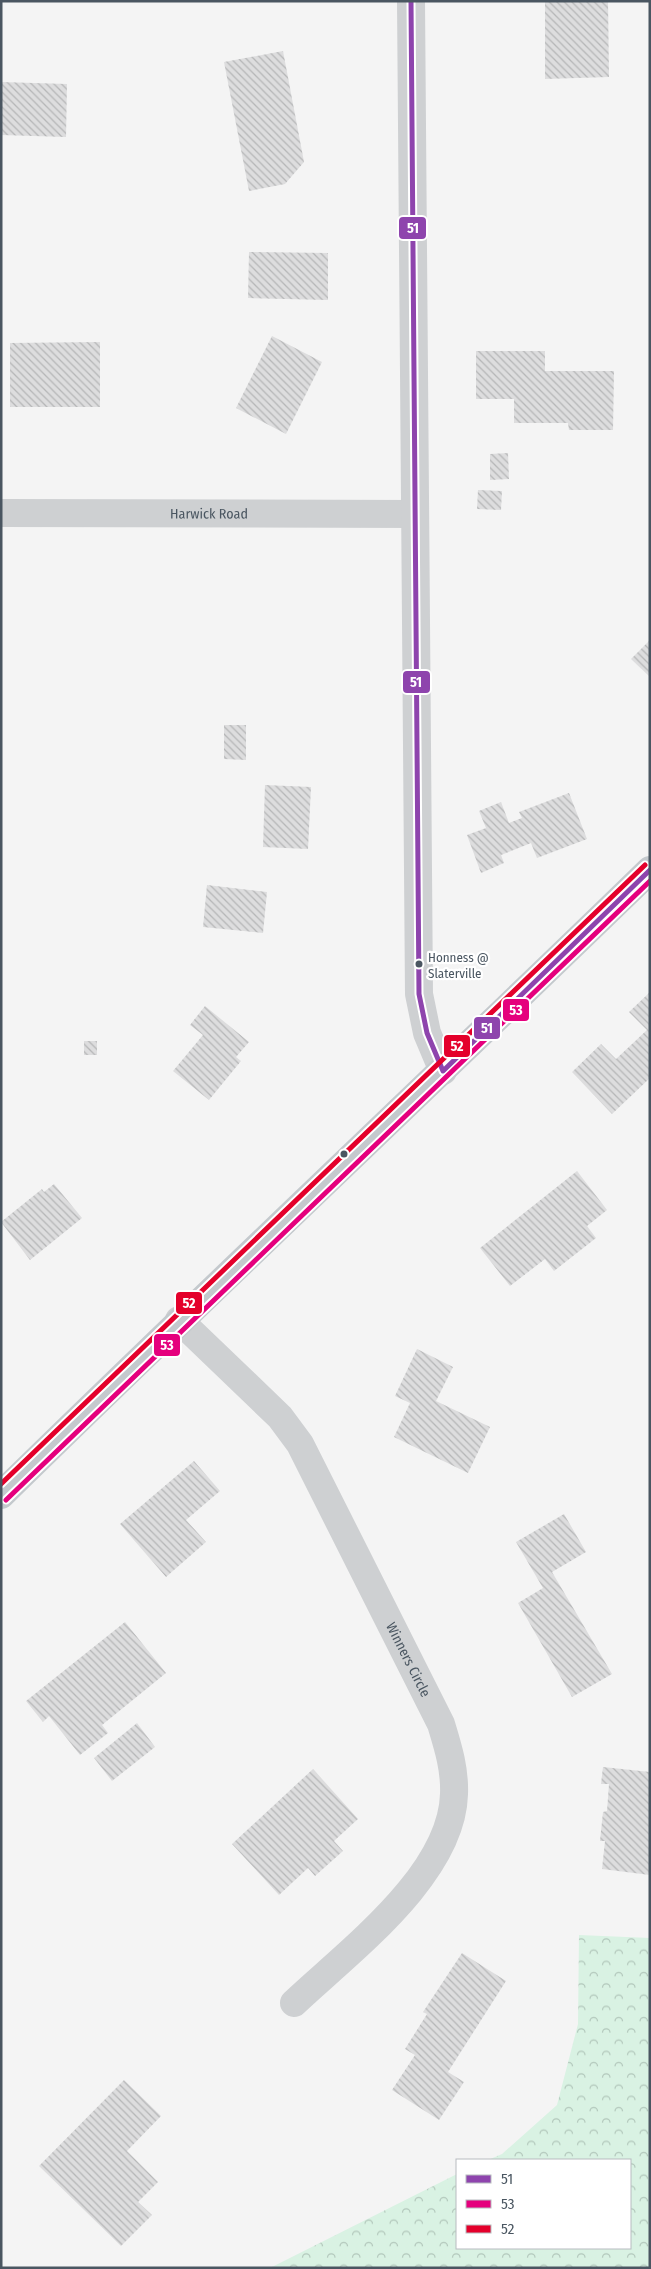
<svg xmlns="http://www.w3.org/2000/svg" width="651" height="2269" font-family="'Fira Sans Condensed',sans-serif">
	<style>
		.forest { fill: url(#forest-crowns) }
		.building { fill: url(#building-back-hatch) }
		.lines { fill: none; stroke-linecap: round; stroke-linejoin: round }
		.minor { stroke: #ced0d2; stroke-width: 28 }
		.tertiary { stroke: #ced0d2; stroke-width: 28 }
		.trunk { stroke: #c4c9cd; stroke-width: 28 }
		.bus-1-casing { stroke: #fff; stroke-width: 9 }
		.bus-2-casing { stroke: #fff; stroke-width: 9 }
		.bus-3-casing { stroke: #fff; stroke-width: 9 }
		.bus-1 { stroke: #8e44ad; stroke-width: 5 }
		.bus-2 { stroke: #e5007d; stroke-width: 5 }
		.bus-3 { stroke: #e4002b; stroke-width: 5 }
		.bus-dot { fill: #4a5661; stroke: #fff; stroke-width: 2 }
		.labels { text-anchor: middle; stroke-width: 4.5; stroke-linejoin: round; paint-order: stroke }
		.bus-label { font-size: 13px; fill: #4a5661; stroke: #fff; text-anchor: start }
		.street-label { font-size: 14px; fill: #4a5661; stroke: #fff }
		.line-badge { stroke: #fff; stroke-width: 2 }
		.badge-label { font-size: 14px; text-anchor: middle; font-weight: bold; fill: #fff }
	</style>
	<defs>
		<pattern id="forest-crowns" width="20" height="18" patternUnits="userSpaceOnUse" patternTransform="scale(1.25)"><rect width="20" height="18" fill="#d9f2e3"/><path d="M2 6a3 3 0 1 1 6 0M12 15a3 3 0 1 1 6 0" fill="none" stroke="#b2c7bb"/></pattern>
		<pattern id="building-back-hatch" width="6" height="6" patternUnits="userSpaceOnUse" patternTransform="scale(1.25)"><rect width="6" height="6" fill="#ddddde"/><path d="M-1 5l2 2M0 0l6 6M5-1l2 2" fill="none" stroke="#b5b6b7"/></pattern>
	</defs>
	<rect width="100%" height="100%" fill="#f4f4f4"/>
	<!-- forest -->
	<path class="forest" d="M579,1935L650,1938V2268H270L457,2174V2248H630V2160H488L502,2154L557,2105L578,2024Z"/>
	<!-- building -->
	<g class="building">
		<path d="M545,1H608L609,77L545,79Z"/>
		<path d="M283,51L304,162L285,184L249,191L224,62Z"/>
		<path d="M1,82L67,84L66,137L1,135Z"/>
		<path d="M249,252L328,253V300L248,298Z"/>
		<path d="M272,336L322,362L286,434L236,408Z"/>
		<path d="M100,342V407H10V343Z"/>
		<path d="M476,351H545V371H614L613,430H569L568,423H514V399H476Z"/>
		<path d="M508,453L509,479L490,480V454Z"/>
		<path d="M478,490L502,491L501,510L477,509Z"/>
		<path d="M650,640V677L631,659Z"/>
		<path d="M224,725H246V760L224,759Z"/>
		<path d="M265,785L311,787L308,849L263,847Z"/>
		<path d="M569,793L587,839L537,858L531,843L501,855L504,863L481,873L467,835L486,828L479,811L501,802L509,823L522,818L519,812Z"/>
		<path d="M207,885L267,892L263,933L203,927Z"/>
		<path d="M650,992V1078L612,1114L572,1072L601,1044L616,1059L647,1030L629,1012Z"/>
		<path d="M205,1006L249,1042L236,1057L241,1061L209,1100L173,1071L203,1035L190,1025Z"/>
		<rect x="84" y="1041" width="13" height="14"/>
		<path d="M577,1171L607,1210L587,1226L596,1238L554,1271L545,1259L510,1286L480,1248Z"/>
		<path d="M54,1184L82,1218L30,1260L1,1222L42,1189L44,1192Z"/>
		<path d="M417,1349L453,1367L436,1401L490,1427L468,1473L394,1437L410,1403L395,1396Z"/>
		<path d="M194,1461L220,1491L186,1520L206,1542L166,1577L120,1524Z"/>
		<path d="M564,1514L586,1552L552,1572L612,1674L572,1697L518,1603L543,1588L516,1542Z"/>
		<path d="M125,1622L166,1673L102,1725L108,1733L80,1755L49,1716L43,1722L26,1701Z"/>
		<path d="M137,1723L155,1747L112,1781L94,1758Z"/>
		<path d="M603,1767L650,1772V1875L602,1869L605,1841H600L603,1812L607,1811L609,1784H601Z"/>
		<path d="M313,1769L358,1819L334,1841L343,1851L315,1876L308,1868L279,1895L232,1844Z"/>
		<path d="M462,1953L506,1981L448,2072L464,2082L439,2120L392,2090L415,2055L405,2049L427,2014L423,2012Z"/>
		<path d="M124,2080L161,2116L127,2151L158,2182L138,2202L152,2215L121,2246L39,2166Z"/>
	</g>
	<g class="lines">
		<!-- minor -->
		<g class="minor">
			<path id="s1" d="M1,513L415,514"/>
			<path id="s2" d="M179,1320L280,1417L300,1444L441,1724C448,1747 455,1769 454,1794C452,1875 349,1951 294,2003"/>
		</g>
		<!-- tertiary -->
		<path class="tertiary" d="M411,1L419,994L427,1033L443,1071"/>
		<!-- trunk -->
		<path class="trunk" d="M1,1495C215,1285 435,1079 650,870"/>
		<defs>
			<path id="bus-1" d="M411,1L419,994L427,1033L443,1071L650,870"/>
			<path id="bus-2" d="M6,1500L650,881"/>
			<path id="bus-3" d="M1,1484L645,865"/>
		</defs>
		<!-- bus-1 casing -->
		<use href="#bus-1" class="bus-1-casing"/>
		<!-- bus-2 casing -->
		<use href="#bus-2" class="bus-2-casing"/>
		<!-- bus-3 casing -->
		<use href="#bus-3" class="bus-3-casing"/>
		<!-- bus-1 -->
		<use href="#bus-1" class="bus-1"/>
		<!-- bus-2 -->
		<use href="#bus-2" class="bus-2"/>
		<!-- bus-3 -->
		<use href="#bus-3" class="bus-3"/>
	</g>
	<!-- markers -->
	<g class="bus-dot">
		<circle cx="419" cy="964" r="4.5"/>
		<circle cx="344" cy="1154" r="4.5"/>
	</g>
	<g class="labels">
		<!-- bus labels -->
		<g class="bus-label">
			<text x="428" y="962">Honness @<tspan x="428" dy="16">Slaterville</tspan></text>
		</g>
		<!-- street labels -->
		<g class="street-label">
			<text dy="5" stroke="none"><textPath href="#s1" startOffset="208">Harwick Road</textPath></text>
			<text dy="5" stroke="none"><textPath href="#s2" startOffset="415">Winners Circle</textPath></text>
		</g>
	</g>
	<g class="line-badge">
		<rect x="398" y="216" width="29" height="24" rx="5" fill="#8e44ad"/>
		<rect x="402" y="670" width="29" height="24" rx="5" fill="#8e44ad"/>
		<rect x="502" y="998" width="28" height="24" rx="5" fill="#e5007d"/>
		<rect x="473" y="1016" width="28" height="24" rx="5" fill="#8e44ad"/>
		<rect x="443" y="1034" width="28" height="24" rx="5" fill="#e4002b"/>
		<rect x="175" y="1291" width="28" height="24" rx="5" fill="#e4002b"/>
		<rect x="153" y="1333" width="28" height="24" rx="5" fill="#e5007d"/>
	</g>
	<g class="badge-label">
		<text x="413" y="233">51</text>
		<text x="416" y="687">51</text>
		<text x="516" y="1015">53</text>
		<text x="487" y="1033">51</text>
		<text x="457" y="1051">52</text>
		<text x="189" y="1308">52</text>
		<text x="167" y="1350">53</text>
	</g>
	<!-- border -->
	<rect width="651" height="2269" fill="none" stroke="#4a5661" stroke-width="5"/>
	<!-- legend -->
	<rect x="456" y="2159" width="175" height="90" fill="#ffffff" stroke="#b7bbc0"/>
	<rect x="466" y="2175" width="25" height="8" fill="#8e44ad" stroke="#b7bbc0"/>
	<text x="501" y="2184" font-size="15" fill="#4a5661">51</text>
	<rect x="466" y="2200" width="25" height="8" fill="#e5007d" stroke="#b7bbc0"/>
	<text x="501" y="2209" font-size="15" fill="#4a5661">53</text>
	<rect x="466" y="2225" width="25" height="8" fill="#e4002b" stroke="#b7bbc0"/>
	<text x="501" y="2234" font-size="15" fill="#4a5661">52</text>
</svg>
